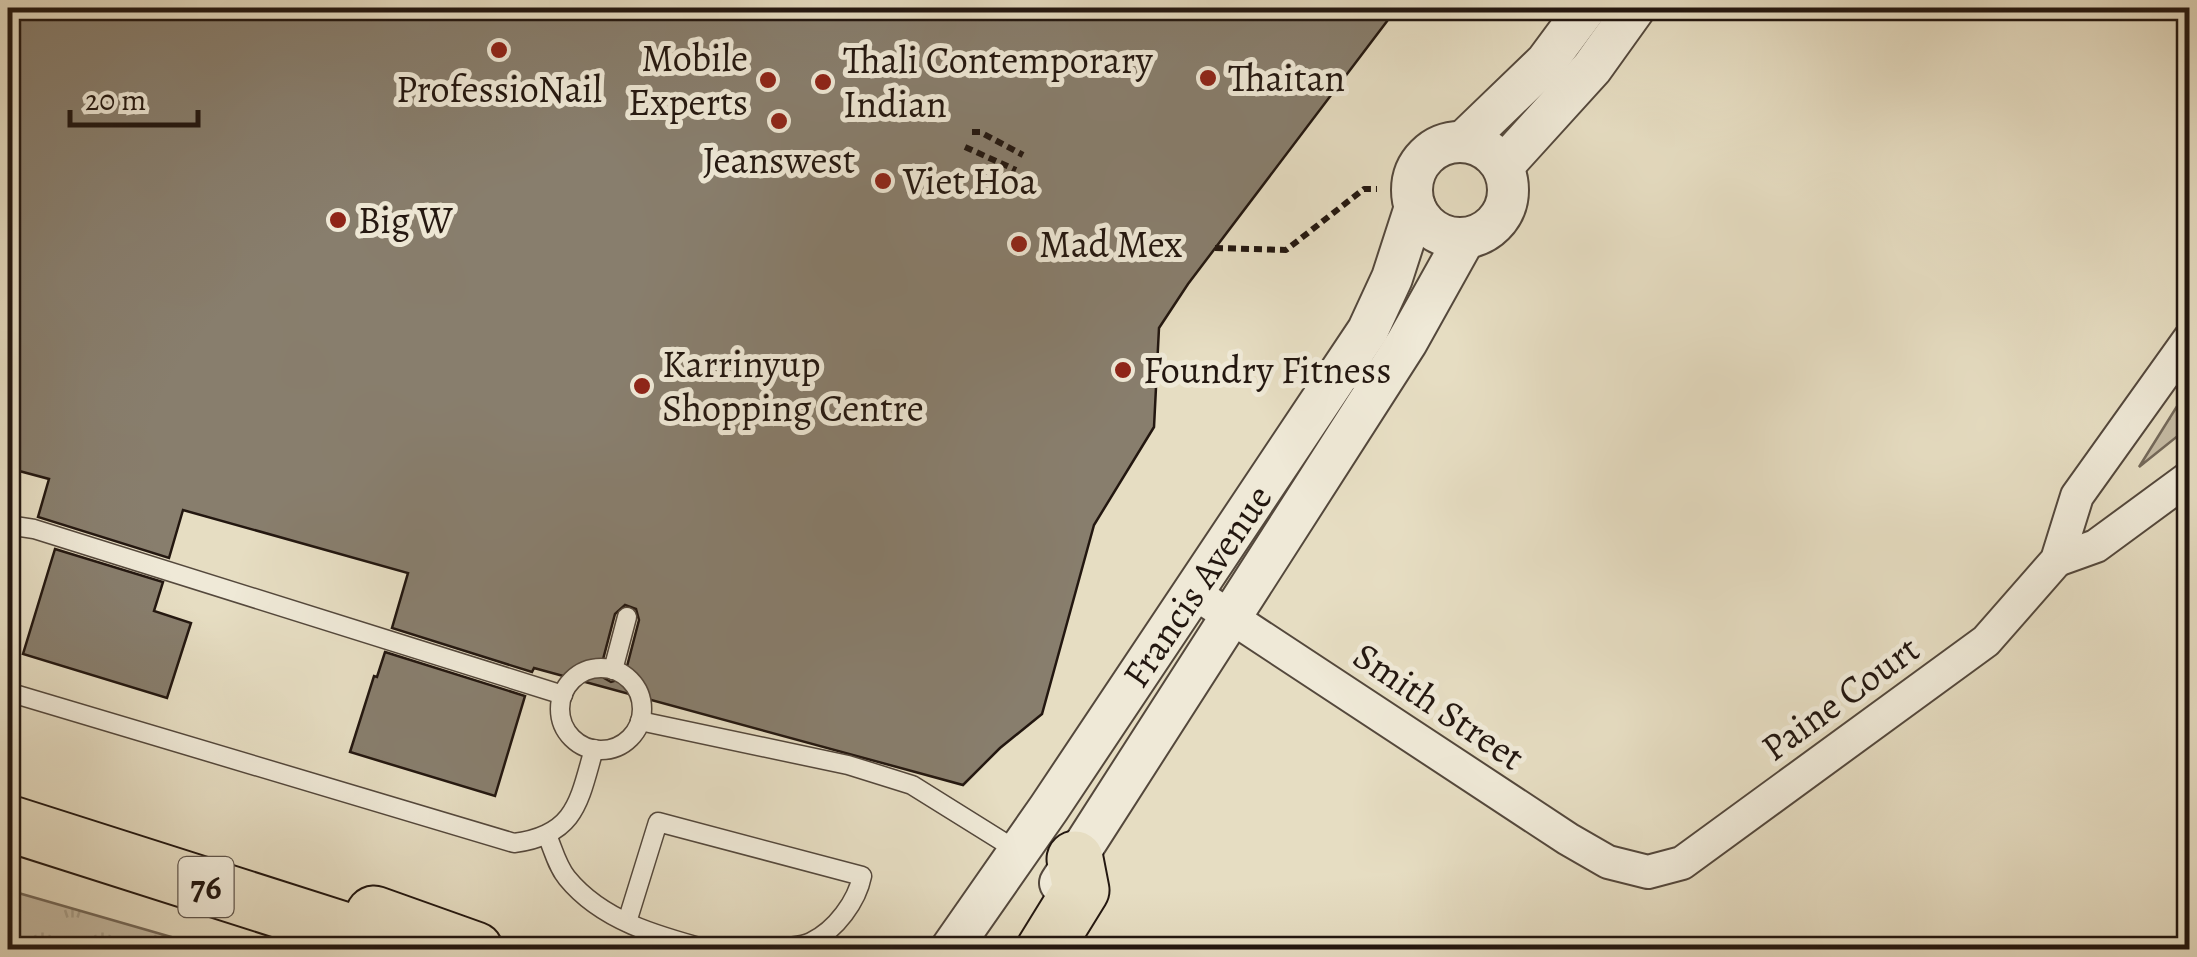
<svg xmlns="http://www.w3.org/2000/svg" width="2197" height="957" font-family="Alegreya,serif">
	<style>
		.grass { fill: url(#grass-tufts); stroke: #74695a; stroke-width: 2.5 }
		.park { fill: url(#park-crowns); stroke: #74695a; stroke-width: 2.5 }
		.building { fill: #887e6d; stroke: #231710; stroke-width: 2.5; fill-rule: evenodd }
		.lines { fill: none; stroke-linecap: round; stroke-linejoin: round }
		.service-casing { stroke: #54483c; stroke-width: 21 }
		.minor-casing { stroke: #54483c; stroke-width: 36 }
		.tertiary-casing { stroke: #54483c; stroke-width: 44 }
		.trunk-casing { stroke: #231710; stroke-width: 59 }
		.path { stroke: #231710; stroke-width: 6; stroke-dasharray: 8 5; stroke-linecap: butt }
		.service { stroke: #efe9d7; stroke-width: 18 }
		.minor { stroke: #efe9d7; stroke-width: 32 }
		.tertiary { stroke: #efe9d7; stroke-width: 40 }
		.trunk { stroke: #e6ddc2; stroke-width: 55 }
		.poi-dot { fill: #8f2418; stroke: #efe9d7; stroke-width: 4 }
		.labels { text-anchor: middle; stroke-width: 10; stroke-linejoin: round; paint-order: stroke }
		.shield { fill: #efe9d7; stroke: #60564c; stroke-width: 2.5 }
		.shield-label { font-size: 35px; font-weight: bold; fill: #231710 }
		.poi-label { font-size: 38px; fill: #231710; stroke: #efe9d7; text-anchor: start }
		.street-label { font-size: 38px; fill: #231710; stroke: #efe9d7 }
	</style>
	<defs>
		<pattern id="grass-tufts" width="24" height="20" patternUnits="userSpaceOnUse" patternTransform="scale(2.5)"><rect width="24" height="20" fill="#c5bba4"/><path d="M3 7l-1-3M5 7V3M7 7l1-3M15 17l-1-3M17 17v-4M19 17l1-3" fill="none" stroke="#a9a08c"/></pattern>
		<pattern id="park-crowns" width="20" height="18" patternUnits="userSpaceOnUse" patternTransform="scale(2.5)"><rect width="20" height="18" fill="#c5bba4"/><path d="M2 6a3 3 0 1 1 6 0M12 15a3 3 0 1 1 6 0" fill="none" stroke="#a9a08c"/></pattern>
	</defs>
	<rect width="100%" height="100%" fill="#e6ddc2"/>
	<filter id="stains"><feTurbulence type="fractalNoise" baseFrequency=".002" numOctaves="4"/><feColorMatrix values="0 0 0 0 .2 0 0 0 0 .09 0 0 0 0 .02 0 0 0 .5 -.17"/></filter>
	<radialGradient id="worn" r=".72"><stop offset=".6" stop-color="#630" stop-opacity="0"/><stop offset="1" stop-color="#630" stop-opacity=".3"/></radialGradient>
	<!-- grass -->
	<path class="grass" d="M8,890L213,949H8Z"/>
	<!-- park -->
	<path class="park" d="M2189,387V427L2139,467Z"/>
	<!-- building -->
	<g class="building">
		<path d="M8,8H1397L1188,284L1159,328L1154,427L1094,525L1042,714L1000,748L963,785L534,668L532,672L392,628L408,573L183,510L169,558L38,517L49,479L8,468ZM625,605L636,609L639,620L625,674L621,679L611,682L604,678L601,667L615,614Z"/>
		<path d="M55,549L163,582L154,611L191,623L167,698L23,654Z"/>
		<path d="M385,652L525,696L495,796L350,752L374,676L377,677Z"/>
	</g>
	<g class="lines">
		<defs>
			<g id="service">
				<path d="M8,525L34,529L563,695"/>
				<circle cx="601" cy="709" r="41"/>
				<path d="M613,670L627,617"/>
				<path d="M8,692L514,843C576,835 579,801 594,749"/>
				<path d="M640,721L848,765L912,785L1018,851"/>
				<path d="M547,835C553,849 557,866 567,878C602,921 658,936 710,950"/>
				<path d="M627,922L658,822L862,876C857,901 836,930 811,942C795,950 752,948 733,950"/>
			</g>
			<g id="minor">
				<path d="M2057,560L2096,546L2190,477"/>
				<path d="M1193,592L1568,839L1608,862L1648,872L1682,863L1986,641L2057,560L2077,496L2190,338"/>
			</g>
			<g id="tertiary">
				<circle cx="1460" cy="190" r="48"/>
				<path d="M1463,142L1546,62L1586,8"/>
				<path d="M1503,166L1592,68L1635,8"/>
				<path d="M1060,883L1407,342L1465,238"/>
				<path d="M950,950L1049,808L1368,330L1392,278L1415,207"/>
			</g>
			<g id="trunk">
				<path d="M8,823L406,950"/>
				<path d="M374,914L475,950"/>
				<path d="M1044,950L1081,890L1075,859"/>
			</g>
		</defs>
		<!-- service casing -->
		<use href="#service" class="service-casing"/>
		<!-- minor casing -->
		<use href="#minor" class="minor-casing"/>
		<!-- tertiary casing -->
		<use href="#tertiary" class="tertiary-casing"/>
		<!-- trunk casing -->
		<use href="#trunk" class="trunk-casing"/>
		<!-- path -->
		<g class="path">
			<path d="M972,132H980L1023,155"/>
			<path d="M965,147L1016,170"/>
			<path d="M1215,248L1286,250L1364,189H1377"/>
		</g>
		<!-- service -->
		<use href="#service" class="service"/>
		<!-- minor -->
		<use href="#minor" class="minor"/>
		<!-- tertiary -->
		<use href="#tertiary" class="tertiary"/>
		<!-- trunk -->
		<use href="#trunk" class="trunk"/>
	</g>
	<!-- markers -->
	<g class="poi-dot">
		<circle cx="499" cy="50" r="10"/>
		<circle cx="1208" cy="78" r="10"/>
		<circle cx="768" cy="80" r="10"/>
		<circle cx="823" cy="82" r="10"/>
		<circle cx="779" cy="121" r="10"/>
		<circle cx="883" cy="181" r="10"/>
		<circle cx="338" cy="220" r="10"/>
		<circle cx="1019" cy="244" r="10"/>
		<circle cx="1123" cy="370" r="10"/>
		<circle cx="642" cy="386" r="10"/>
	</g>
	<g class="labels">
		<!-- shield labels -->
		<rect class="shield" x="178.5" y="857" width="55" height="60" rx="8"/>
		<g class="shield-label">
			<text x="206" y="899">76</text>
		</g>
		<!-- poi labels -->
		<g class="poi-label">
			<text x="748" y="71" text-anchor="end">Mobile<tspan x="748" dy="44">Experts</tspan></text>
			<text x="843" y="73">Thali Contemporary<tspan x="843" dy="44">Indian</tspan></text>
			<text x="1228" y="91">Thaitan</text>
			<text x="499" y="102" text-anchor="middle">ProfessioNail</text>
			<text x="779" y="173" text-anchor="middle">Jeanswest</text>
			<text x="903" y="194">Viet Hoa</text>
			<text x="358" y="233">Big W</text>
			<text x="1039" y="257">Mad Mex</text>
			<text x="662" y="377">Karrinyup<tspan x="662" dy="44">Shopping Centre</tspan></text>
			<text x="1143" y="383">Foundry Fitness</text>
		</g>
		<!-- street labels -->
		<g class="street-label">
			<text transform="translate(1197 586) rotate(-56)" y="13">Francis Avenue</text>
			<text transform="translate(1840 698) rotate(-36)" y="13">Paine Court</text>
			<text transform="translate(1439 706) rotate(34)" y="13">Smith Street</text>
		</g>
	</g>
	<!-- margin -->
	<rect width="2197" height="957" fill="none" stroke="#e6ddc2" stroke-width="40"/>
	<rect x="10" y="10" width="2177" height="937" fill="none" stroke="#231710" stroke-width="5"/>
	<rect x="20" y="20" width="2157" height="917" fill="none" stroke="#231710" stroke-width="2.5"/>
	<!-- scale -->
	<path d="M70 110v15h128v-15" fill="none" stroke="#231710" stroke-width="5"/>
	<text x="85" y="110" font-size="30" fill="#231710" stroke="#efe9d7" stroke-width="8" paint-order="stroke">20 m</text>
	<rect width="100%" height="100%" filter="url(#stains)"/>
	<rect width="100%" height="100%" fill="url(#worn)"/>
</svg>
